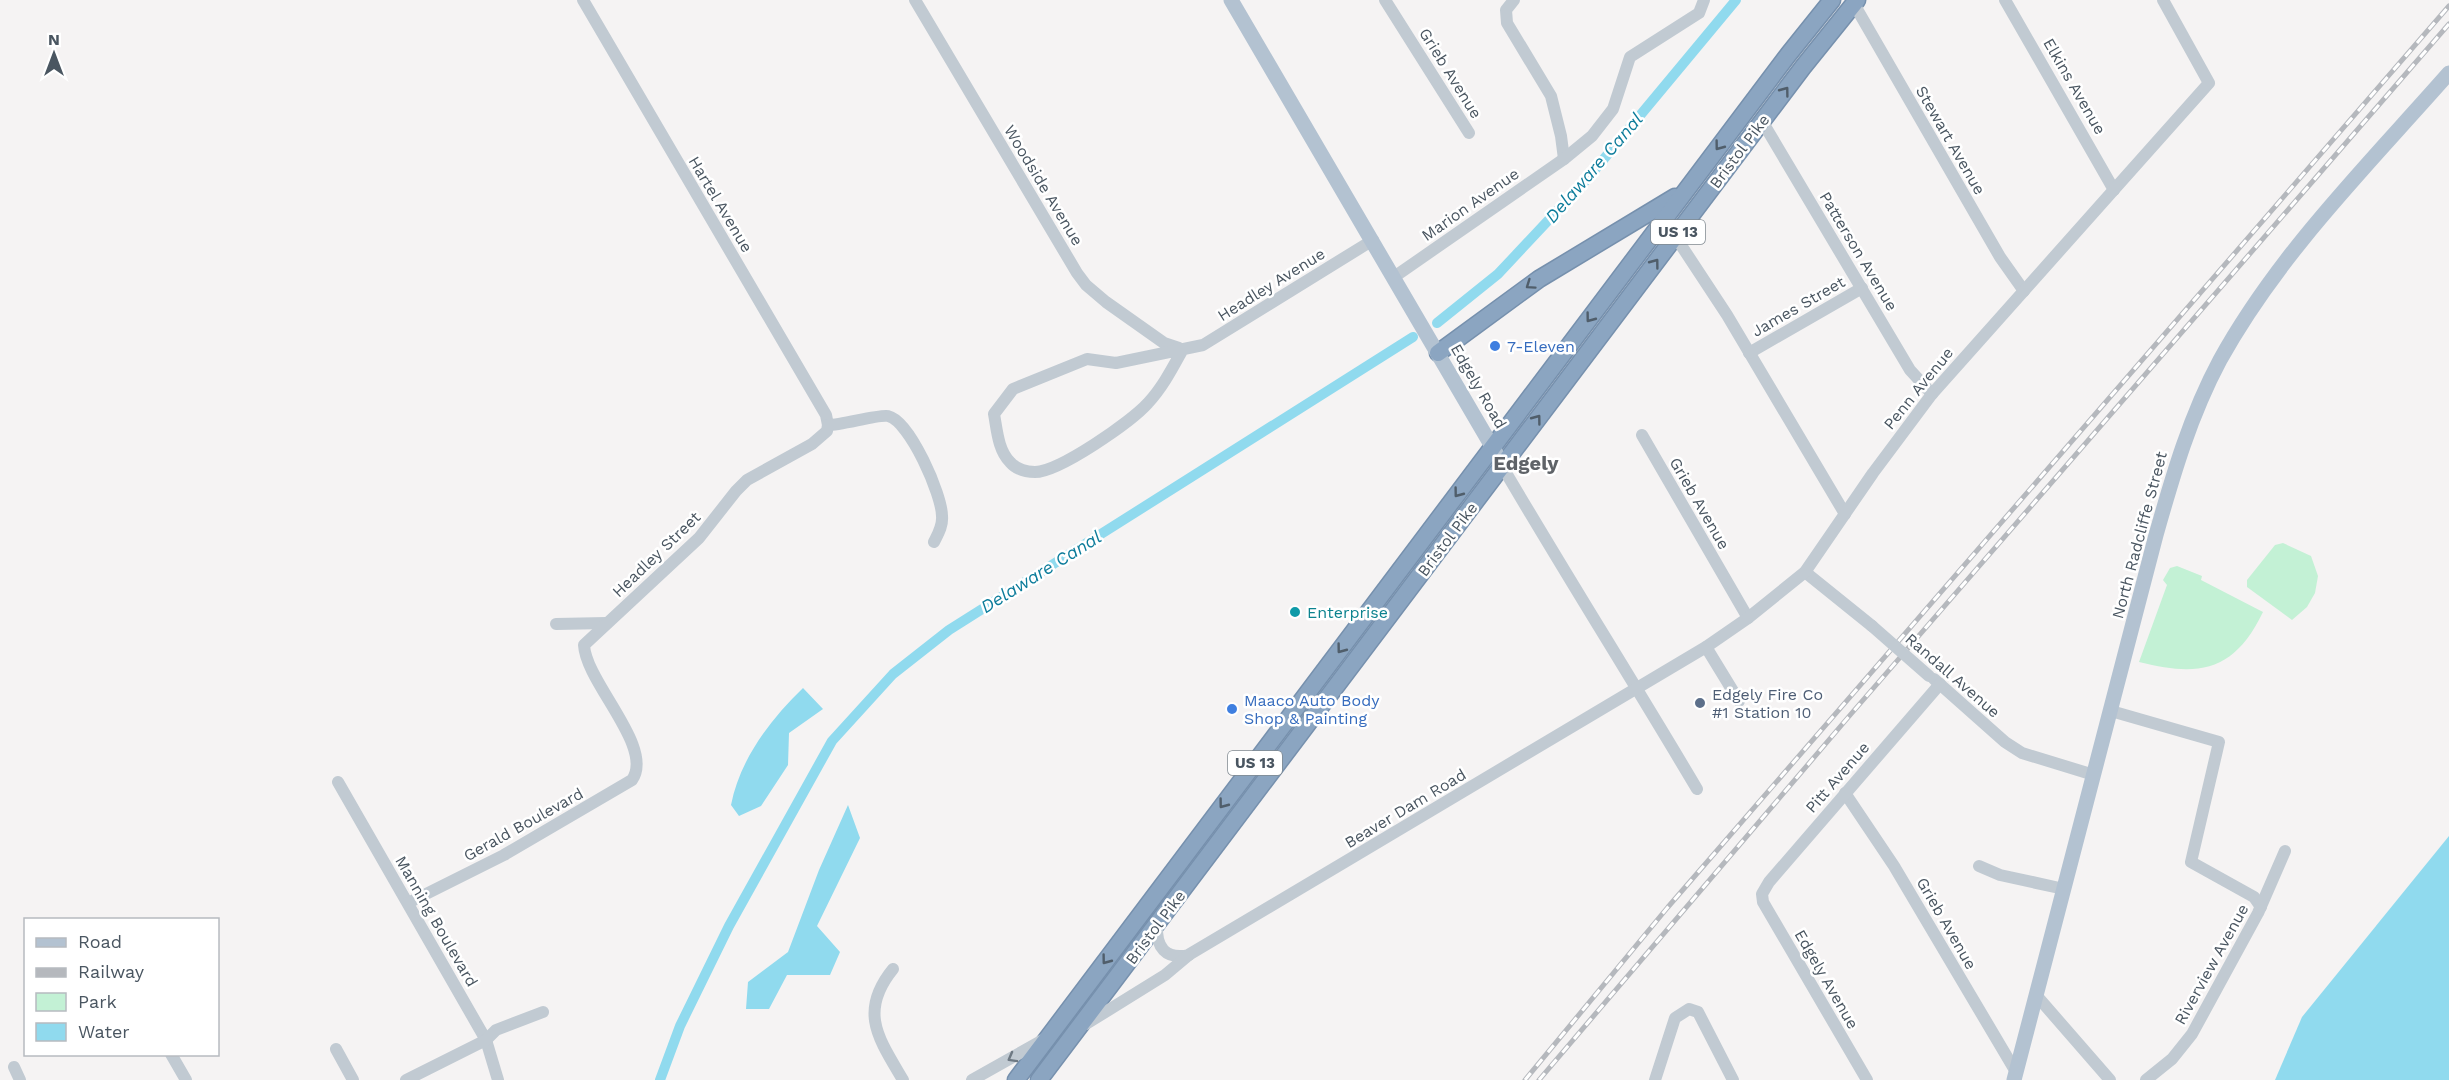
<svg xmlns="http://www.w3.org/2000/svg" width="2449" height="1080" font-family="'Work Sans',sans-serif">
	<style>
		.green { fill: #c3f1d5 }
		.water { fill: #90daee }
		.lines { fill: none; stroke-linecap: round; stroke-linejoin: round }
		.canal { stroke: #90daee; stroke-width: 10 }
		.highway-casing { stroke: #7690ad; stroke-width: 19 }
		.minor { stroke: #c1cad2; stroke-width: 12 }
		.major { stroke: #b3c2d1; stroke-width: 15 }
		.highway { stroke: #8ba5c1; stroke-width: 16 }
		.rail-casing { stroke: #b5b8bd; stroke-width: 5 }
		.rail { stroke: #fff; stroke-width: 3; stroke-dasharray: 9; stroke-linecap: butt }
		.minor-bridge { stroke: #c1cad2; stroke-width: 12 }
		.oneway { stroke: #505e6b }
		.oneway2 { stroke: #6e7983 }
		.shop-dot { fill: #3f7fe0; stroke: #fff; stroke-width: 2 }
		.culture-dot { fill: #0f9aa8; stroke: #fff; stroke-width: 2 }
		.service-dot { fill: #5c6f8a; stroke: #fff; stroke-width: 2 }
		.labels { text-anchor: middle; stroke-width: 5; stroke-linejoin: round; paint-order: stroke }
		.shield { fill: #fff; stroke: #808990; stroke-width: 1.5 }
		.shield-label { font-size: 15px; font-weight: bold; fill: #4a5661 }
		.street-label { font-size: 16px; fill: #4a5661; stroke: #fff }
		.shop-label { font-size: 16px; fill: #366cbe; stroke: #fff; text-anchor: start }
		.culture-label { font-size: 16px; fill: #0d838f; stroke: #fff; text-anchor: start }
		.service-label { font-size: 16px; fill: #4e5e75; stroke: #fff; text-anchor: start }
		.water-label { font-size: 18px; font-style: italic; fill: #0c7c9b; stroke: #fff }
		.quarter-label { font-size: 20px; font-weight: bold; fill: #5f6368; stroke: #fff }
	</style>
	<rect width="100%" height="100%" fill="#f5f3f3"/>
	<!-- green -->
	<g class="green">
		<path d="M2283,543L2311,556L2318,576L2315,593L2307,607L2292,620L2247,587V580L2275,545Z"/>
		<path d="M2177,566L2202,576L2201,580L2263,612C2234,672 2199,677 2139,662L2167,585L2163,580L2170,568Z"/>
	</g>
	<!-- water -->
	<g class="water">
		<path d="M803,688L823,709L789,733L788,765L761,806L739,816L731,805C740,759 770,720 803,688Z"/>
		<path d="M848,805L860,838L817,926L840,952L830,975H787L769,1009H746L748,982L788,952L819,870Z"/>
		<path d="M2449,836V1080H2275L2302,1017Z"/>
	</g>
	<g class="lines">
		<!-- canal -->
		<g class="canal">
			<path d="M1437,323L1498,274L1588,178L1736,0"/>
			<path d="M660,1080L680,1026L729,926L832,741L893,674L949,630L1413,337"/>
		</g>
		<defs>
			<g id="highway">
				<path d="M1438,353L1539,279L1675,197"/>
				<path d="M1016,1080L1788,55L1832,0"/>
				<path d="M1039,1080L1803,67L1857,0"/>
			</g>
		</defs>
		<!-- highway casing -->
		<use href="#highway" class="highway-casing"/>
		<!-- minor -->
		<g class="minor">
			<path d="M583,0L826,415L828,425"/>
			<path d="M915,0L1077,273L1086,285L1106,302L1164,343L1179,348"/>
			<path d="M1385,0L1469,133"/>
			<path d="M1514,0L1506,10L1507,23L1551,96L1561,136L1564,159"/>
			<path d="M2005,0L2114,190"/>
			<path d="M1854,4L2000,257L2024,291"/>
			<path d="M1762,121L1910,370L1932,394"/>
			<path d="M1675,236L1727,315L1845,514"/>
			<path d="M1394,277L1564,159L1592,136L1613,109L1630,57L1699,13L1704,0"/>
			<path d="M1183,349C1173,367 1163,387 1148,403C1131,422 1059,472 1035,472C1026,472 1016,469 1010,462C998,450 997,430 994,414L1013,389L1087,359L1116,363L1203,345L1373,240"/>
			<path d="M1749,353L1862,288"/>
			<path d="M828,425C842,425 879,414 888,416C910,421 942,495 942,516C943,526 938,534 934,542"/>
			<path d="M1642,435L1748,618"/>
			<path d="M1502,466C1566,575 1633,681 1697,789"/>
			<path d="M1805,572L1872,626"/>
			<path d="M556,624L607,623"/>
			<path d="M1706,647L1739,701"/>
			<path d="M1934,679L2005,742L2022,753L2094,775"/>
			<path d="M2111,711L2219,742L2191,862L2254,897L2261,907"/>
			<path d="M338,782L486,1040L498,1080"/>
			<path d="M1845,793L1894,866L2016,1072"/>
			<path d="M1979,866L2000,875L2064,889"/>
			<path d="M408,903L504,855L632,780C655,747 586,683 584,645L699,538L736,491L747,480L812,444L827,431L828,425"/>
			<path d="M1157,925C1156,947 1165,960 1189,955"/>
			<path d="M893,969C858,1012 879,1039 903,1080"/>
			<path d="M2036,995L2110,1080"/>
			<path d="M1086,1024L1165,975L1190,954L1706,647L1748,618L1805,572L1873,473L1932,394L2209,83L2163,0"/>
			<path d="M336,1049L353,1080"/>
			<path d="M171,1054L186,1080"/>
			<path d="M14,1067L20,1080"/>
			<path d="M406,1080L486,1040L496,1030L543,1012"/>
			<path d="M972,1080L1043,1040"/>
			<path d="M1655,1080L1675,1018L1689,1009L1698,1012L1733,1080"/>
			<path d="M1867,1080L1763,902L1762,894L1769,882L1940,684"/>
			<path d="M2146,1080L2172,1059L2192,1034L2258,913L2285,851"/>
		</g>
		<!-- major -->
		<g class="major">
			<path d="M1231,0L1497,455"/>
			<path d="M2014,1080L2156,535C2173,475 2190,416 2220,360C2279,253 2369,164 2449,73"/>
		</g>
		<!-- highway -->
		<use href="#highway" class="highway"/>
		<defs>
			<g id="rail">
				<path d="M1525,1080L1668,907L2449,6"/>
				<path d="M1539,1080L1851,714L2449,24"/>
			</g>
		</defs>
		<!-- rail casing -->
		<use href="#rail" class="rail-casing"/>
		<!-- rail -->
		<use href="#rail" class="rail"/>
		<!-- minor-bridge -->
		<path class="minor-bridge" d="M1872,626L1929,676"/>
	</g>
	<!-- one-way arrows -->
	<defs><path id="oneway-chevron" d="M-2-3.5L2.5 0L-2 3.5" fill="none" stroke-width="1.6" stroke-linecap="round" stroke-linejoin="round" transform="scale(1.5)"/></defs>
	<g class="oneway">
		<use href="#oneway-chevron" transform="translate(1785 91) rotate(-53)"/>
		<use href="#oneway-chevron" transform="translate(1719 146) rotate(127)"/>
		<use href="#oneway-chevron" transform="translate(1655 263) rotate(-53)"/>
		<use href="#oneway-chevron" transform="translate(1530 285) rotate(145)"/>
		<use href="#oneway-chevron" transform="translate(1590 318) rotate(127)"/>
		<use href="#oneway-chevron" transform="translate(1537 419) rotate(-53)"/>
		<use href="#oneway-chevron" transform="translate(1458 493) rotate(127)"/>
		<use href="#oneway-chevron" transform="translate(1341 649) rotate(127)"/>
		<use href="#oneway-chevron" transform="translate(1223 804) rotate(127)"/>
		<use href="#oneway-chevron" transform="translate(1106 960) rotate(127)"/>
	</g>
	<use class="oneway2" href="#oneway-chevron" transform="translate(1012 1058) rotate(151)"/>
	<!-- markers -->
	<g class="shop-dot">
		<circle cx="1495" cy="346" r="6"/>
		<circle cx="1232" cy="709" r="6"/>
	</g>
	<circle class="culture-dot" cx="1295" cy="612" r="6"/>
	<circle class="service-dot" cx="1700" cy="703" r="6"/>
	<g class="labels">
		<!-- shield labels -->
		<g class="shield">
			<rect x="1651" y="220" width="54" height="24" rx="4.5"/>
			<rect x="1228" y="751" width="54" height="24" rx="4.5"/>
		</g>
		<g class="shield-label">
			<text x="1678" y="237">US 13</text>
			<text x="1255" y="768">US 13</text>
		</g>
		<!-- street labels -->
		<g class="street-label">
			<text transform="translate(1451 73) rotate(58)" y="6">Grieb Avenue</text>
			<text transform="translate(2075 86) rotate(60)" y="6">Elkins Avenue</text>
			<text transform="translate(1951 140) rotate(60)" y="6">Stewart Avenue</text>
			<text transform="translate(1739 151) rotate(-53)" y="6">Bristol Pike</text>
			<text transform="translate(1044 185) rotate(59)" y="6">Woodside Avenue</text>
			<text transform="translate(721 204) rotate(59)" y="6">Hartel Avenue</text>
			<text transform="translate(1470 204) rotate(-35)" y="6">Marion Avenue</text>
			<text transform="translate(1859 251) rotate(59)" y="6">Patterson Avenue</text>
			<text transform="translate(1271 284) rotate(-32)" y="6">Headley Avenue</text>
			<text transform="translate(1798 306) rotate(-30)" y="6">James Street</text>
			<text transform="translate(1479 386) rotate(60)" y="6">Edgely Road</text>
			<text transform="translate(1918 388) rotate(-51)" y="6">Penn Avenue</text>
			<text transform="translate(1700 503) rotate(60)" y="6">Grieb Avenue</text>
			<text transform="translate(2139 535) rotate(-75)" y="6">North Radcliffe Street</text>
			<text transform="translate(1447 539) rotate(-53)" y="6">Bristol Pike</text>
			<text transform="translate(656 554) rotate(-44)" y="6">Headley Street</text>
			<text transform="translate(1953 675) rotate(41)" y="6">Randall Avenue</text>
			<text transform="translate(1837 777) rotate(-49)" y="6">Pitt Avenue</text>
			<text transform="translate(1405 808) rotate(-31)" y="6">Beaver Dam Road</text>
			<text transform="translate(523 824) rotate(-29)" y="6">Gerald Boulevard</text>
			<text transform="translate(437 921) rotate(60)" y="6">Manning Boulevard</text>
			<text transform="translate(1947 923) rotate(60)" y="6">Grieb Avenue</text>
			<text transform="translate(1155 927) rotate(-53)" y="6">Bristol Pike</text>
			<text transform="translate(2211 964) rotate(-61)" y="6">Riverview Avenue</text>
			<text transform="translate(1827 979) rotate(60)" y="6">Edgely Avenue</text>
		</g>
		<!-- shop labels -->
		<g class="shop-label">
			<text x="1507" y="352">7-Eleven</text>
			<text x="1244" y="706">Maaco Auto Body<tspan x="1244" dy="18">Shop &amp; Painting</tspan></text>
		</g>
		<!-- culture labels -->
		<g class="culture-label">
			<text x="1307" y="618">Enterprise</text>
		</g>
		<!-- service labels -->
		<g class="service-label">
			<text x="1712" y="700">Edgely Fire Co<tspan x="1712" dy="18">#1 Station 10</tspan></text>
		</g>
		<!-- water labels -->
		<g class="water-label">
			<text transform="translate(1594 168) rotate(-49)" y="6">Delaware Canal</text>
			<text transform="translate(1041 572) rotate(-32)" y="6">Delaware Canal</text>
		</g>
		<!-- quarter labels -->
		<g class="quarter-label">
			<text x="1526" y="470">Edgely</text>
		</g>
	</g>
	<!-- legend -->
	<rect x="24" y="918" width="195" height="138" fill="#ffffff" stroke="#b7bbc0" stroke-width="1.5"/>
	<rect x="36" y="938" width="30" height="9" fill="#b3c2d1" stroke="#b7bbc0" stroke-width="1.5"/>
	<text x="78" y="948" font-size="18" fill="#4a5661">Road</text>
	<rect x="36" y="968" width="30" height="9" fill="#b5b8bd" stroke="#b7bbc0" stroke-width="1.5"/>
	<text x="78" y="978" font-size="18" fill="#4a5661">Railway</text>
	<rect x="36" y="993" width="30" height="18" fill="#c3f1d5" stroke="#b7bbc0" stroke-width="1.5"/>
	<text x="78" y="1008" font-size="18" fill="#4a5661">Park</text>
	<rect x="36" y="1023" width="30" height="18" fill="#90daee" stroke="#b7bbc0" stroke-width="1.5"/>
	<text x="78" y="1038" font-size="18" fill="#4a5661">Water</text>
	<!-- north arrow -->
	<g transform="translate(54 54)" stroke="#ffffff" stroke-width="4.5" paint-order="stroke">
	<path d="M0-4.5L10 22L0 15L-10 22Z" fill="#4a5661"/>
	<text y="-9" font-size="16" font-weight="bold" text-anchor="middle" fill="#4a5661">N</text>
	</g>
</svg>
